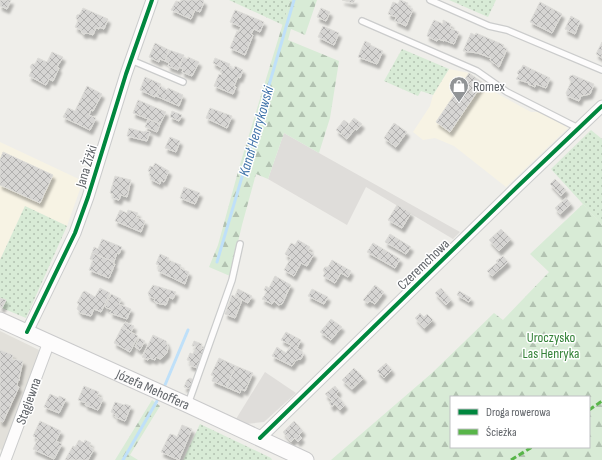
<svg xmlns="http://www.w3.org/2000/svg" width="602" height="460" font-family="'Sofia Sans Condensed',sans-serif">
	<style>
		.commercial { fill: #f7f3e4 }
		.industrial { fill: #dfddda }
		.education { fill: #e2e0da }
		.grass { fill: url(#grass-dots) }
		.forest { fill: url(#forest-firs); fill-rule: evenodd }
		.lines { fill: none; stroke-linecap: round; stroke-linejoin: round }
		.stream { stroke: #bfe0f9; stroke-width: 3 }
		.building { fill: url(#building-cross-hatch); stroke: #deddd9; filter: url(#shadow) }
		.lane-casing { stroke: #cbcccc; stroke-width: 8 }
		.street-casing { stroke: #cbcccc; stroke-width: 13 }
		.secondary-casing { stroke: #cacacb; stroke-width: 17 }
		.lane { stroke: #fdfcfc; stroke-width: 5.5 }
		.street { stroke: #fdfcfc; stroke-width: 11 }
		.secondary { stroke: #fdfcfc; stroke-width: 15 }
		.quiet { stroke: #58b549; stroke-width: 3; stroke-dasharray: 6 3; stroke-linecap: butt }
		.cycleway-casing { stroke: #fff; stroke-width: 6 }
		.cycleway { stroke: #00873e; stroke-width: 4 }
		.labels { text-anchor: middle; stroke-width: 3; stroke-linejoin: round; paint-order: stroke }
		.poi-label { font-size: 14px; fill: #5f6368; stroke: #fff; text-anchor: start }
		.street-label { font-size: 14px; fill: #5f6368; stroke: #fff }
		.park-label { font-size: 14px; fill: #348238; stroke: #fff }
		.water-label { font-size: 15px; font-style: italic; fill: #4174aa; stroke: #fff }
	</style>
	<defs>
		<pattern id="grass-dots" width="8" height="8" patternUnits="userSpaceOnUse"><rect width="8" height="8" fill="#d8ebd6"/><path d="M2 2h.1M6 6h.1" fill="none" stroke="#b2c2b1" stroke-width="1.8" stroke-linecap="round"/></pattern>
		<pattern id="forest-firs" width="22" height="20" patternUnits="userSpaceOnUse"><rect width="22" height="20" fill="#d8ebd6"/><path d="M5 1l3.5 6h-7zM16 11l3.5 6h-7z" fill="#b2c2b1"/></pattern>
		<pattern id="building-cross-hatch" width="8" height="8" patternUnits="userSpaceOnUse"><rect width="8" height="8" fill="#d6d5d3"/><path d="M0 0l8 8M0 8l8-8" fill="none" stroke="#b1b0af"/></pattern>
		<filter id="shadow"><feDropShadow dx="2.5" dy="4.5" stdDeviation="1" flood-color="#0004"/></filter>
	</defs>
	<rect width="100%" height="100%" fill="#efeeea"/>
	<!-- commercial -->
	<g class="commercial">
		<path d="M449,69L469,73L496,93L531,112H540L568,128L506,187L454,146L435,138L423,140L413,132L430,106L433,95Z"/>
		<path d="M0,142L83,181L67,226L25,206L0,260Z"/>
	</g>
	<!-- industrial -->
	<g class="industrial">
		<path d="M284,133L319,153L460,232L453,239L366,187L347,225L268,179Z"/>
		<path d="M265,372L296,393L264,422L246,424L236,419Z"/>
	</g>
	<!-- education -->
	<path class="education" d="M0,331L39,350L38,367L7,446L2,451L0,449Z"/>
	<!-- grass -->
	<g class="grass">
		<path d="M229,0H290L283,25Z"/>
		<path d="M449,0H496L488,17Z"/>
		<path d="M402,49L449,69L433,95L421,91L418,96L384,81Z"/>
		<path d="M591,130L602,139V225L551,169Z"/>
		<path d="M25,206L67,226L26,318L2,308L6,300L0,298V260Z"/>
		<path d="M200,424L271,458L272,460H183Z"/>
	</g>
	<!-- forest -->
	<g class="forest">
		<path d="M290,0H317L305,35L291,29L288,40L339,61L330,118L319,153L284,133L268,179L256,174L242,225L230,276L209,267L218,245L239,168Z"/>
		<path d="M583,204L602,225V460H331L432,373L494,313L503,320L549,272L530,254ZM451,397H589V447H451Z"/>
		<path d="M152,400L160,406L130,455L138,460H115Z"/>
	</g>
	<g class="lines">
		<!-- stream -->
		<g class="stream">
			<path d="M217,262L294,0"/>
			<path d="M165,385L188,330"/>
			<path d="M123,460L157,401"/>
		</g>
	</g>
	<!-- building -->
	<g class="building">
		<path d="M0,0H11L7,9L0,6Z"/>
		<path d="M181,0H203L204,2L200,12L195,10L191,19L171,10L176,1L180,2Z"/>
		<path d="M342,0H355L353,3Z"/>
		<path d="M400,0L408,3L407,5L409,6L408,7L413,9L406,26L395,21L396,17L388,14L393,2L398,4Z"/>
		<path d="M540,2L562,14L552,33L530,22Z"/>
		<path d="M83,8L108,19L104,29L99,27V29L96,28L93,35L87,33L84,34L82,33L81,30L75,27L78,21L76,18L77,15L80,14Z"/>
		<path d="M321,8L330,12L326,21L317,17Z"/>
		<path d="M235,10L264,22L260,32L254,29L251,34L253,35L245,55L230,48L237,31L239,32L241,27L230,22Z"/>
		<path d="M571,16L580,21L575,34L565,29Z"/>
		<path d="M434,20L443,24V20L451,24L450,28L459,32L454,44L444,40V41L438,39L437,41L427,36L429,30Z"/>
		<path d="M323,26L339,33L334,45L318,37Z"/>
		<path d="M471,33L475,35L476,33L504,45L503,47L507,49L499,67L490,60L491,58L478,53L463,51Z"/>
		<path d="M365,41L371,44L370,45L383,51L377,64L358,57Z"/>
		<path d="M602,42V58L596,54Z"/>
		<path d="M155,43L169,50L165,61L160,59L159,62L149,57Z"/>
		<path d="M169,50L184,55L178,70L168,66L169,63L165,61Z"/>
		<path d="M52,52L63,57L57,67L59,68L53,81L49,79L46,85L29,76L32,70L30,67L32,64H35L38,58L47,62Z"/>
		<path d="M183,57L188,59V57L199,62L192,76L182,72L183,69L179,67Z"/>
		<path d="M215,58L230,64L229,67L234,69L235,66L243,70L240,78L238,77L234,86L236,87L233,94L214,86L219,74L221,75L222,73L220,72L222,68L213,63Z"/>
		<path d="M523,65L550,78L546,88L536,84L535,87L528,84L529,83L516,79L519,75L517,73L519,70L521,69Z"/>
		<path d="M469,73L483,83L450,132L436,122Z"/>
		<path d="M573,75L594,84L590,94L581,96L579,101L567,96L566,93L571,82L569,79L570,76Z"/>
		<path d="M145,77L161,84L155,97L140,90Z"/>
		<path d="M87,86L102,94L93,111L91,110L89,115L96,118L90,130L63,117L68,108L75,111Z"/>
		<path d="M160,86L167,90L168,88L183,95L179,106L156,96Z"/>
		<path d="M138,100L166,112L160,124L133,113Z"/>
		<path d="M210,108L232,116L227,128L206,118Z"/>
		<path d="M172,111L182,115L179,121L170,117Z"/>
		<path d="M354,118L362,124L357,130L355,129L347,139L341,134Z"/>
		<path d="M148,119L160,124L157,132L145,127Z"/>
		<path d="M344,120L349,124L341,134L336,130Z"/>
		<path d="M394,123L407,132L396,147L384,138Z"/>
		<path d="M129,128L144,132L145,131L150,132L147,141L127,136Z"/>
		<path d="M170,137L180,141L176,152L165,148Z"/>
		<path d="M3,152L53,175L40,203L0,185V160Z"/>
		<path d="M155,163L169,171L164,182L161,180L160,184L150,179L151,176L149,175L150,172L148,171L150,166L153,167Z"/>
		<path d="M115,176L131,180L127,197L121,195L119,200L112,198L113,194L110,193Z"/>
		<path d="M555,179L566,190L561,196L550,184Z"/>
		<path d="M184,187L200,193L195,204L180,198Z"/>
		<path d="M566,198L571,204L560,214L555,208Z"/>
		<path d="M397,205L411,213L402,228L388,220Z"/>
		<path d="M120,210L127,213L128,210L138,213L136,217L145,221L141,232L115,221Z"/>
		<path d="M501,229L511,239L499,251L489,240Z"/>
		<path d="M390,234L411,247L406,254L385,242Z"/>
		<path d="M102,239L122,247L119,254L117,253L114,262L92,253L94,247L98,249Z"/>
		<path d="M298,240L310,247L308,251L314,254L307,266L301,263L294,276L284,270L291,258L285,254L291,243L295,245Z"/>
		<path d="M373,243L400,259L395,268L367,252Z"/>
		<path d="M92,253L114,262L113,264H115L109,278L89,270L93,260L90,259Z"/>
		<path d="M160,254L169,258L168,260L181,265L180,268L189,272L185,284L158,271L160,266L156,264Z"/>
		<path d="M503,256L508,262L492,276L487,271L498,262L496,261Z"/>
		<path d="M332,260L351,271L348,277L341,273L335,283L323,276L325,273L323,270L325,267H328Z"/>
		<path d="M275,276L291,285L282,304L278,305L274,301L272,304L262,299L267,292L264,290L266,286L269,288Z"/>
		<path d="M153,285L176,292L173,299L169,297L166,305L156,303L154,301L155,299L149,296L148,293Z"/>
		<path d="M375,285L384,292L375,304L370,301L368,303L363,300Z"/>
		<path d="M100,288L110,293L101,312L94,309L91,316L80,313L79,311L77,309L79,304L77,303L83,292L85,291L95,297Z"/>
		<path d="M441,288L451,300L446,305L435,293Z"/>
		<path d="M238,289L252,296L248,303L235,296Z"/>
		<path d="M312,289L328,297L324,304L308,296Z"/>
		<path d="M459,291L471,298L469,302L457,295Z"/>
		<path d="M111,294L121,299L119,304L131,309L127,319L110,313L112,310L105,307Z"/>
		<path d="M232,295L242,300L235,318L225,314Z"/>
		<path d="M0,298L6,300L2,308L0,307Z"/>
		<path d="M420,313L424,317L427,314L433,320L424,328L415,318Z"/>
		<path d="M331,319L342,327L331,340L320,332Z"/>
		<path d="M125,322L134,326L131,332L122,328Z"/>
		<path d="M122,327L138,336L130,352L114,343Z"/>
		<path d="M286,332L301,340L297,348L302,351L303,355L301,359L296,360L292,366L272,356L277,347L286,353L291,345L281,340Z"/>
		<path d="M153,335L166,341L168,347L167,353L162,358L160,359L156,357L155,360L150,358L148,360L142,357Z"/>
		<path d="M139,338L145,341L140,350L135,347Z"/>
		<path d="M194,341L202,344L201,348L204,349L197,368L189,365L190,361L187,360L190,353L193,354L196,346H192Z"/>
		<path d="M0,350L13,355L12,359L23,361L19,379L20,380H18L17,386L19,387L3,422L0,421Z"/>
		<path d="M219,358L236,366L226,387L212,381L214,376L211,375Z"/>
		<path d="M386,363L392,370L384,378L377,371Z"/>
		<path d="M236,366L253,373L245,391L241,389L240,393L226,387Z"/>
		<path d="M354,368L364,378L352,389L342,380Z"/>
		<path d="M190,378L194,380L191,389L184,387L187,380Z"/>
		<path d="M84,386L99,392L97,396L103,399L98,410L85,405L86,403L78,400Z"/>
		<path d="M335,386L339,391L336,394L345,405L340,410L335,404L332,407L329,403L332,401L325,394Z"/>
		<path d="M50,394L59,398V396L66,399L59,413L44,407Z"/>
		<path d="M115,402L124,405L125,404L131,406L125,421L115,417L116,415L111,412Z"/>
		<path d="M40,421L61,431L56,441L62,444L54,459L33,449L38,439L33,436Z"/>
		<path d="M294,421L303,431L299,435L302,438L298,442L295,438L291,442L283,432Z"/>
		<path d="M182,425L192,429L179,460L161,452L170,434L174,435L177,437Z"/>
		<path d="M79,440L84,443L85,440L91,443L89,446L94,449L88,460H65L73,446L75,447Z"/>
	</g>
	<g class="lines">
		<defs>
			<g id="lane">
				<path d="M430,0L489,26L507,30L602,70"/>
				<path d="M362,21L477,71L507,92L578,128"/>
				<path d="M131,60L183,82"/>
				<path d="M188,404L232,280L240,244"/>
			</g>
			<g id="street">
				<path d="M27,332L75,233L88,197L126,74L152,0"/>
				<path d="M260,438L517,187L602,106"/>
				<path d="M5,460L49,342"/>
			</g>
			<g id="secondary">
				<path id="s1" d="M0,320L188,405L306,460"/>
			</g>
		</defs>
		<!-- lane casing -->
		<use href="#lane" class="lane-casing"/>
		<!-- street casing -->
		<use href="#street" class="street-casing"/>
		<!-- secondary casing -->
		<use href="#secondary" class="secondary-casing"/>
		<!-- lane -->
		<use href="#lane" class="lane"/>
		<!-- street -->
		<use href="#street" class="street"/>
		<!-- secondary -->
		<use href="#secondary" class="secondary"/>
		<!-- quiet -->
		<g class="quiet">
			<path d="M589,410L602,401"/>
			<path d="M511,460L532,447"/>
		</g>
		<defs>
			<g id="cycleway">
				<path d="M27,332L75,233L88,197L126,74L152,0"/>
				<path d="M260,438L517,187L602,106"/>
			</g>
		</defs>
		<!-- cycleway casing -->
		<use href="#cycleway" class="cycleway-casing"/>
		<!-- cycleway -->
		<use href="#cycleway" class="cycleway"/>
	</g>
	<!-- icons -->
	<defs>
		<symbol id="shop-pin" viewBox="-11 -11 22 30"><path d="M0 17L-7.5 6A9.5 9.5 0 1 1 7.5 6Z" fill="#919496" stroke="#fff"/><path d="M-5-2.5h2.3a2.7 3.5 0 0 1 5.4 0H5L5.5 6h-11ZM-1.5-2.5h3a1.5 2.3 0 0 0-3 0Z" fill="#fff"/></symbol>
	</defs>
	<g fill-rule="evenodd">
		<use href="#shop-pin" x="448" y="75" width="22" height="30"/>
	</g>
	<g class="labels">
		<!-- poi labels -->
		<g class="poi-label">
			<text x="473" y="91">Romex</text>
		</g>
		<!-- street labels -->
		<g class="street-label">
			<text transform="translate(86 166) rotate(-73)" y="5">Jana Żiżki</text>
			<text transform="translate(423 264) rotate(-44)" y="5">Czeremchowa</text>
			<text dy="5" stroke="none"><textPath href="#s1" startOffset="168">Józefa Mehoffera</textPath></text>
			<text transform="translate(28 401) rotate(-70)" y="5">Stągiewna</text>
		</g>
		<!-- park labels -->
		<g class="park-label">
			<text x="551" y="342">Uroczysko<tspan x="551" dy="16">Las Henryka</tspan></text>
		</g>
		<!-- water labels -->
		<g class="water-label">
			<text transform="translate(256 131) rotate(-74)" y="5">Kanał Henrykowski</text>
		</g>
	</g>
	<!-- legend -->
	<rect x="450" y="396" width="140" height="52" fill="#ffffff" stroke="#bfc1c3"/>
	<rect x="458" y="409" width="20" height="6" fill="#00873e" stroke="#bfc1c3"/>
	<text x="486" y="416" font-size="12" fill="#5f6368">Droga rowerowa</text>
	<rect x="458" y="429" width="20" height="6" fill="#58b549" stroke="#bfc1c3"/>
	<text x="486" y="436" font-size="12" fill="#5f6368">Ścieżka</text>
</svg>
